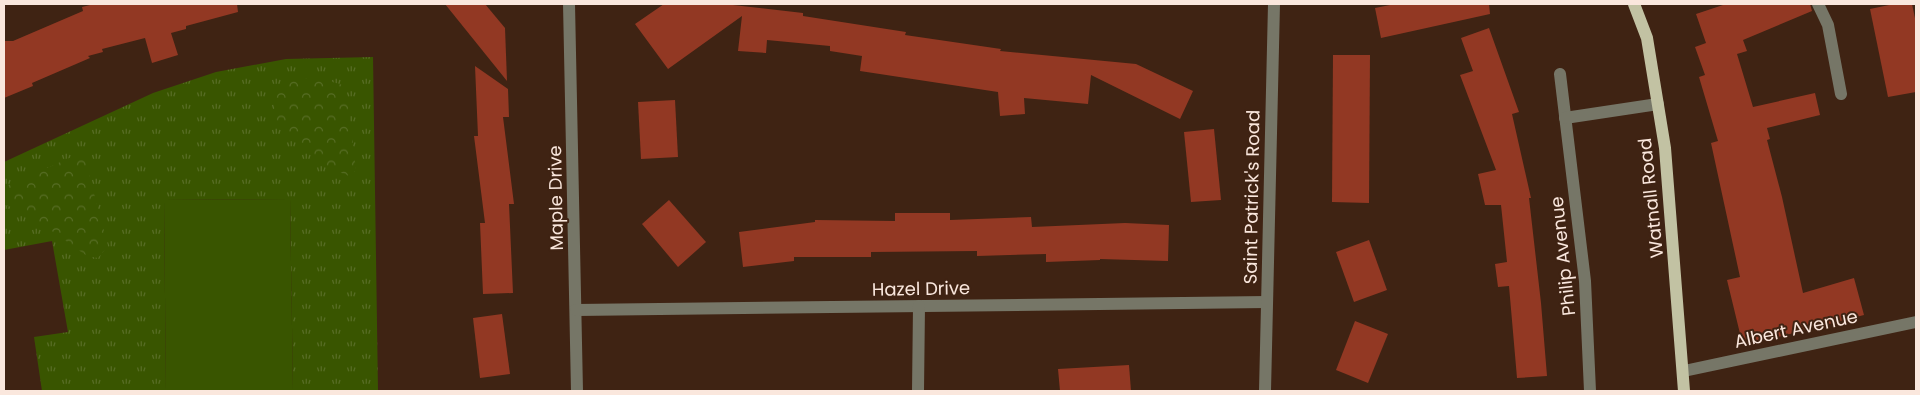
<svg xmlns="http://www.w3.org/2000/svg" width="1920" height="395" font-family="Poppins,sans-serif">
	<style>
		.grass { fill: url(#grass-tufts) }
		.forest { fill: url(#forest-crowns) }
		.pitch { fill: #395500 }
		.building { fill: #923823 }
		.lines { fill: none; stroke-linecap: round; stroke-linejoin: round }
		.minor { stroke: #767667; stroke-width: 12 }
		.major { stroke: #c2c2a3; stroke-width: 12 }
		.labels { text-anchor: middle; stroke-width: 4; stroke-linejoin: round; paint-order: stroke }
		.street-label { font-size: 18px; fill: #fae7dd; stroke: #3f2313 }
	</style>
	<defs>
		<pattern id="grass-tufts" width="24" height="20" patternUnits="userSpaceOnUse" patternTransform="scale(1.25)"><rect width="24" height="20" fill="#395500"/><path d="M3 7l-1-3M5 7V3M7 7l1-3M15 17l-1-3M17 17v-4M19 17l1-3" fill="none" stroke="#576d25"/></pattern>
		<pattern id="forest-crowns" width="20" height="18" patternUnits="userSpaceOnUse" patternTransform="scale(1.25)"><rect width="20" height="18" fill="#395500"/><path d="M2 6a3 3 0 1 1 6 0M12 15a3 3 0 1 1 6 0" fill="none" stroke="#576d25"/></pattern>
	</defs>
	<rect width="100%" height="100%" fill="#3f2313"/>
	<!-- grass -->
	<path class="grass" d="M373,57L378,391H293L290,199L164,200L166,391H42L34,337L68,332L52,241L4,250V162L153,93L216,72L286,59Z"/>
	<!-- forest -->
	<g class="forest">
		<path d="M319,78L346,86L356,170L349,176L329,168L274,121L275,96L286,79Z"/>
		<path d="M83,152L108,246L98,258L87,256C72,246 17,203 4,206V187Z"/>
	</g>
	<!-- pitch -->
	<path class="pitch" d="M290,199L293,391H166L164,200Z"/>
	<!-- building -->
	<g class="building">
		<path d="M94,4H237L238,12L186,26V29L171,33L178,55L152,63L145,38L102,49L103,52L88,56L90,58L32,83L33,86L4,98V41H13L83,11L82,7Z"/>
		<path d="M445,4H485L505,28L507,81Z"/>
		<path d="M664,4H724L803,13V16L906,32L905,35L1001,49L1000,51L1136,64L1193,91L1180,119L1091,75L1088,104L1024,98L1025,114L1000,116L998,92L860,71L862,56L830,51V46L767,40L766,53L738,51L742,16L668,69L635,24Z"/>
		<path d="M1395,4H1489L1490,14L1381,38L1375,8Z"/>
		<path d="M1726,4H1810L1812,11L1743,40L1747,51L1737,54L1753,107L1815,93L1820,115L1767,128L1770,139L1767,140L1782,197L1803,293L1854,278L1864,315L1743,346L1727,280L1740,277L1711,143L1718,141L1699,77L1705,75L1695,47L1706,43L1696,14Z"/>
		<path d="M1894,4H1912L1916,23V92L1888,97L1870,9Z"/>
		<path d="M1489,28L1519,112L1512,114L1531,198H1529L1541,303L1547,376L1517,378L1509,286L1498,287L1495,264L1507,262L1501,205H1485L1478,174L1496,170L1460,75L1473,71L1461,38Z"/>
		<path d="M1333,55H1370L1369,203L1332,202Z"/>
		<path d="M475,66L508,89L509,117H503L514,204H509L513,293L483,294L480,223H485L474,136H478Z"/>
		<path d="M675,100L678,157L641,159L638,102Z"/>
		<path d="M1214,129L1221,200L1191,202L1184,132Z"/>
		<path d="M669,200L706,242L678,267L642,224Z"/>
		<path d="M895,213H950V220L1031,217L1032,227L1125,223L1169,225L1168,261L1100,259V260L1046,262V254L977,256V251L871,252V257H794V261L743,267L739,232L815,222V220L895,221Z"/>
		<path d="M1369,240L1387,290L1354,302L1336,252Z"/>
		<path d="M502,314L510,374L480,378L473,318Z"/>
		<path d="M1355,321L1388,334L1368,383L1336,370Z"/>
		<path d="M1129,365L1131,391H1060L1058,369Z"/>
	</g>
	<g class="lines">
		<!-- minor -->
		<g class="minor">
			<path d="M569,4L577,391"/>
			<path d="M1818,4L1828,25L1841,94"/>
			<path d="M1560,74L1585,281L1590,391"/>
			<path d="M1565,118L1658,104"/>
			<path d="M576,310L1267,302"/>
			<path d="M1684,371L1916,322"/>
			<path d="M918,391L919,306"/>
			<path d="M1265,391L1274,4"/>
		</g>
		<!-- major -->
		<path class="major" d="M1634,4L1647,38L1665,148L1684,391"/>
	</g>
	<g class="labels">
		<!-- street labels -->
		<g class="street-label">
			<text transform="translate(1252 197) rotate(-89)" y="6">Saint Patrick's Road</text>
			<text transform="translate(556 198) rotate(-91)" y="6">Maple Drive</text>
			<text transform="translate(1651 198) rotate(-96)" y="6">Watnall Road</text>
			<text transform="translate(1563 256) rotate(-96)" y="6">Philip Avenue</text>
			<text transform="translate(921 289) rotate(-1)" y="6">Hazel Drive</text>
			<text transform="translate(1796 329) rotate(-12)" y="6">Albert Avenue</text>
		</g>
	</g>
	<!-- border -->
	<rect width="1920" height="395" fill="none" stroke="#fae7dd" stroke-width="10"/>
</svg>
